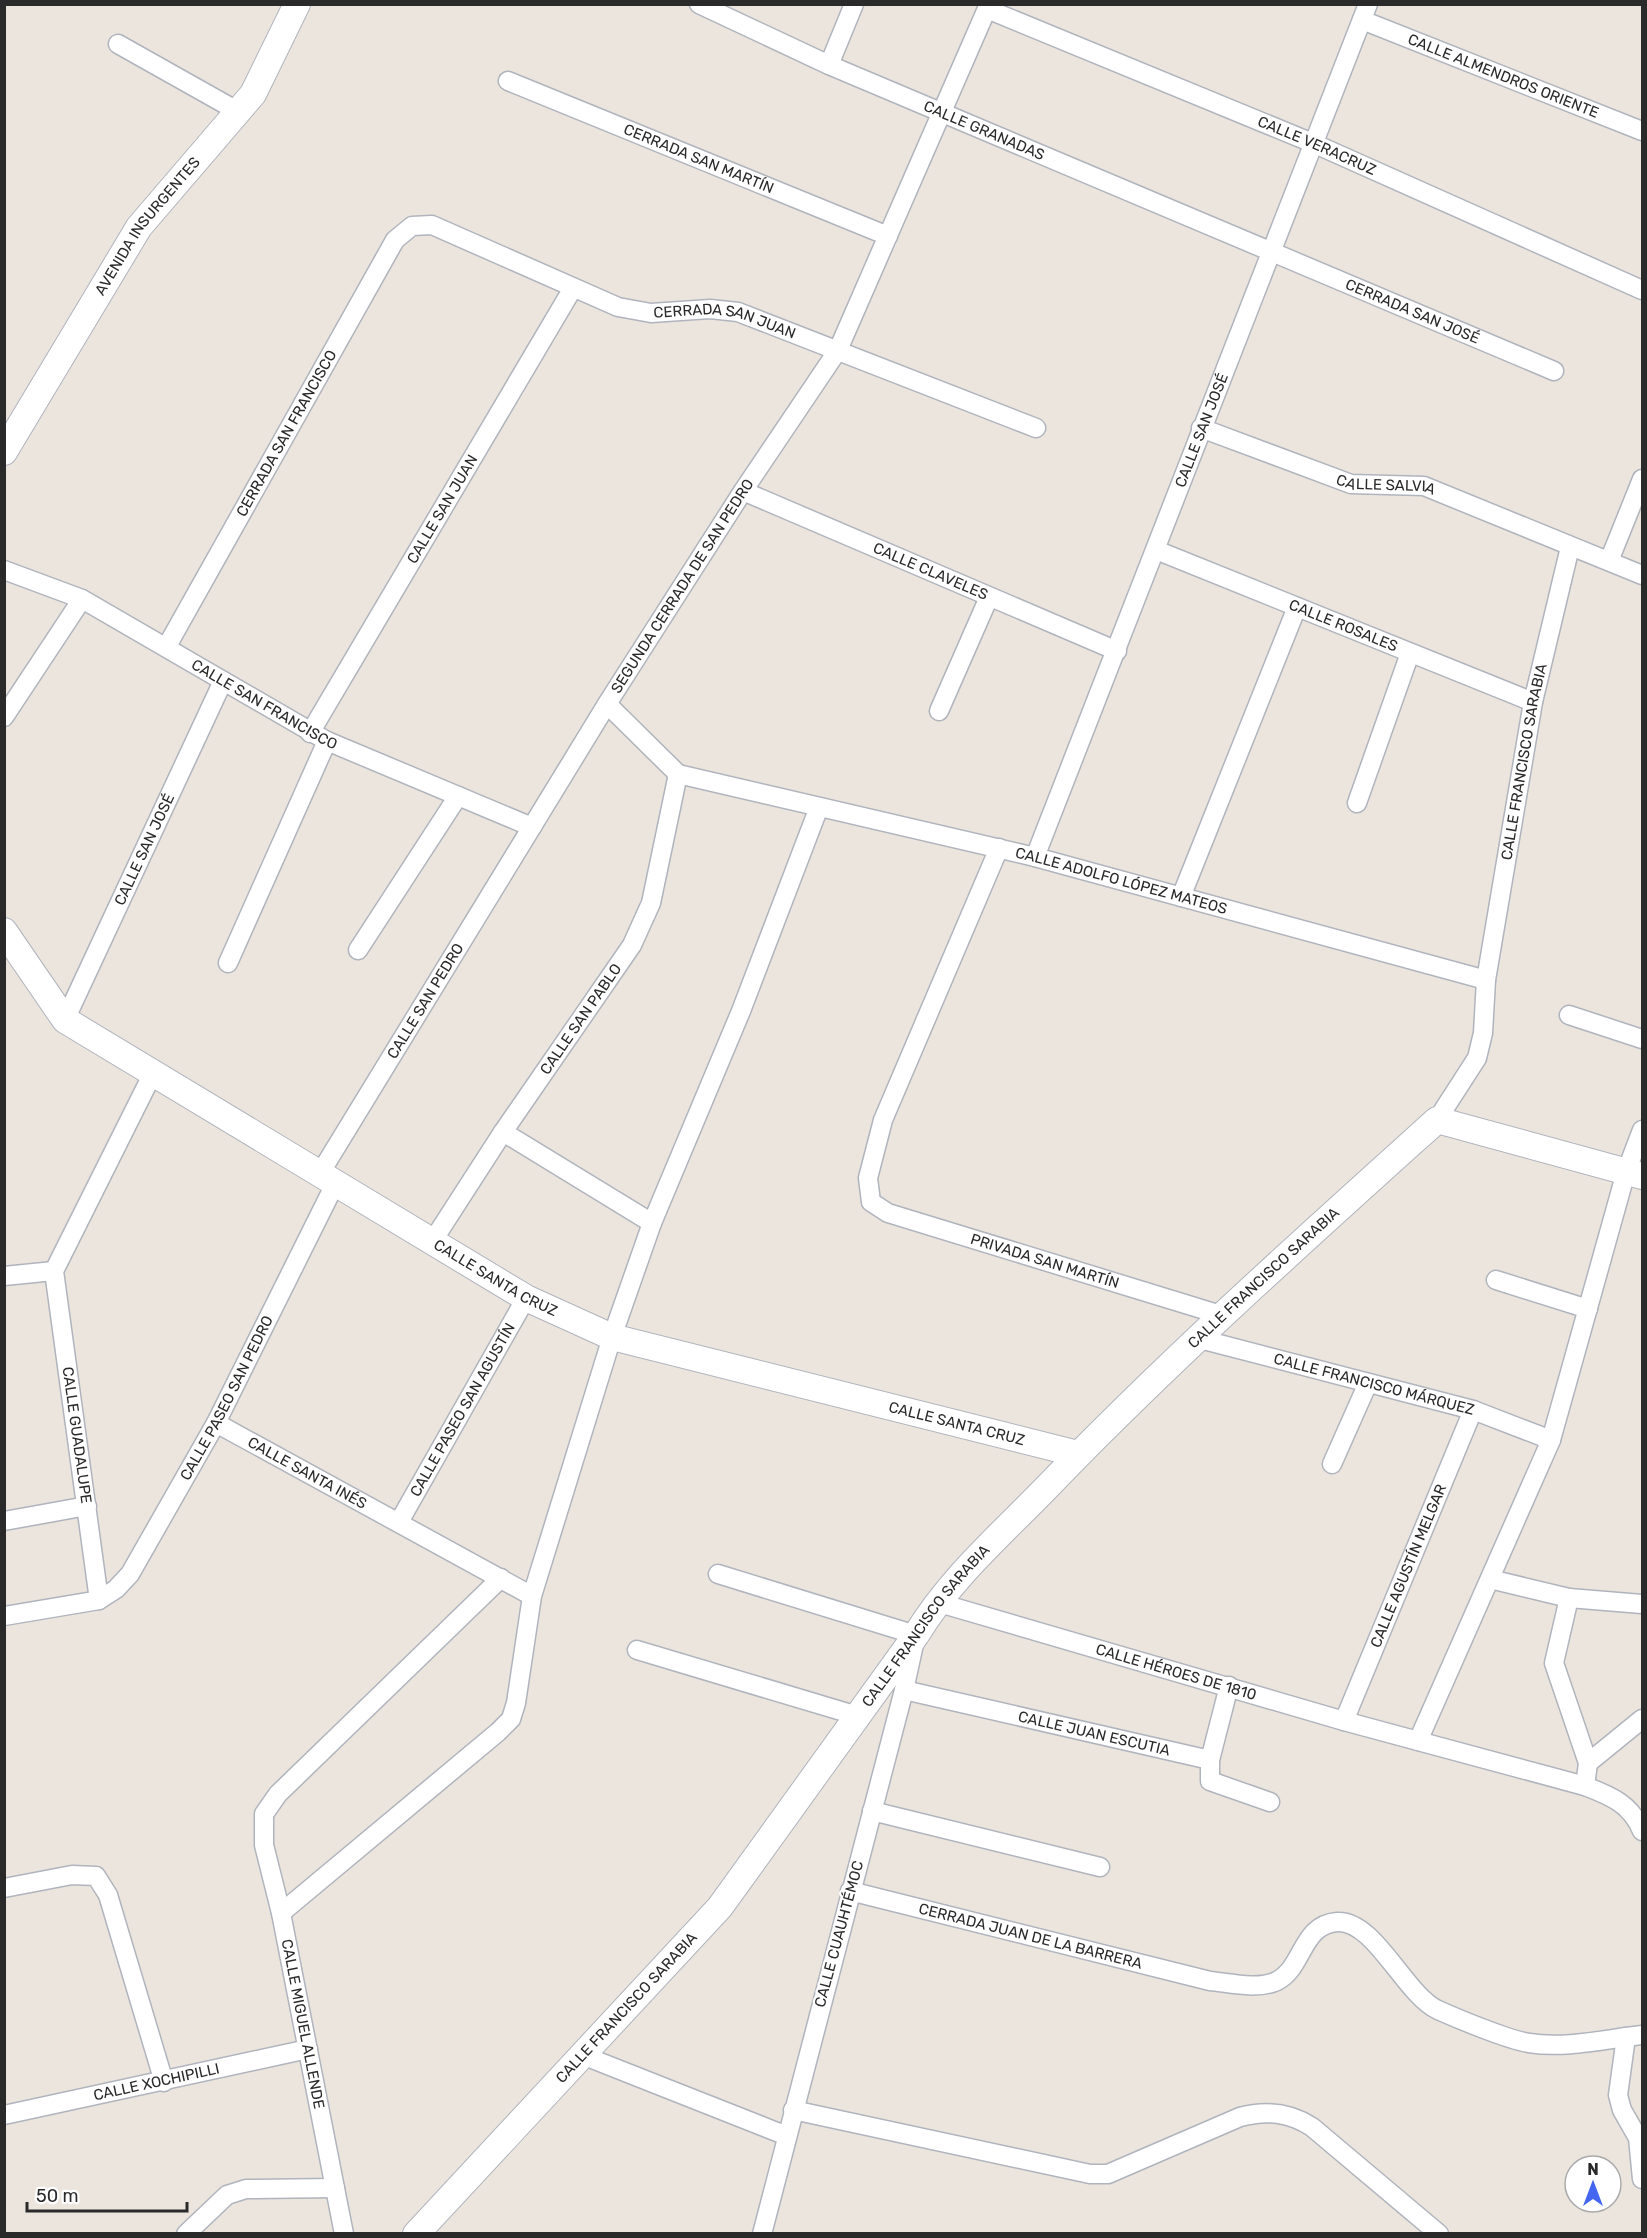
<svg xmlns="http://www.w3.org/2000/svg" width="1647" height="2238" font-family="Rubik,sans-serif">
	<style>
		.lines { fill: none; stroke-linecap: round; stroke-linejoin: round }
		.street-casing { stroke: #b0b4bd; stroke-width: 21 }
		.secondary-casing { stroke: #b0b4bd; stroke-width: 28 }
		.street { stroke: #fff; stroke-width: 18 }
		.secondary { stroke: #fff; stroke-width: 26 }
		.labels { text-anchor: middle; stroke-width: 4.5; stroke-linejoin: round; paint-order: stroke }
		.street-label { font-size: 15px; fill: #2a2a2a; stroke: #fff }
	</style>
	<rect width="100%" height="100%" fill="#ece5dd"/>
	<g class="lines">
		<defs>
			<g id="street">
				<path id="s1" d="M699,4L829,65L1554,371"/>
				<path id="s2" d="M987,9L1315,144L1642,290"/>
				<path id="s3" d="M1362,20L1642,131"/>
				<path d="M118,44L239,112"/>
				<path d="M829,65L854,4"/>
				<path id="s4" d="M508,81L888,236"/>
				<path id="s5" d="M1201,428L1351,484L1424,486L1642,575"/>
				<path id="s6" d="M743,491L1117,651"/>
				<path id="s7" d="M1156,550L1533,702"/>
				<path d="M1609,561L1642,479"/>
				<path id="s8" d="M4,570L82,599L327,741L532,827"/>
				<path id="s9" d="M167,646L395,240L412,226L432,225L618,307L651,313L710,309L738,312L1036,428"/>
				<path d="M607,704L678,774"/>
				<path d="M939,711L989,597"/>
				<path d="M4,717L82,599"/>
				<path id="s10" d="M310,733L573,288"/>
				<path id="s11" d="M678,774L1035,857L1486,980"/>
				<path d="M1357,803L1410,653"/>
				<path id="s12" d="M999,848L883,1120L868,1178L871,1202L888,1213L1221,1315"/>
				<path id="s13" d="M1035,857L1368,4"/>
				<path d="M1181,897L1297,607"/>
				<path d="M358,950L458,796"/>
				<path d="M228,963L327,741"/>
				<path d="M1569,1015L1642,1039"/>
				<path id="s14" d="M65,1020L223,681"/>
				<path id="s15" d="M1437,1120L1477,1058L1483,1033L1486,980L1533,702L1570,547"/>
				<path d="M503,1132L652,1223"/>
				<path id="s16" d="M319,1175L607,704L743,491L838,350L989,4"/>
				<path id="s17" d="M432,1242L503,1132L632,945L651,903L678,774"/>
				<path d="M4,1276L54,1271"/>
				<path d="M1496,1280L1588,1309"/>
				<path id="s18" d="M1196,1338L1473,1410L1551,1440"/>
				<path id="s19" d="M216,1423L532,1596"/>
				<path d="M1332,1464L1368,1383"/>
				<path d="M4,1521L87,1506"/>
				<path id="s20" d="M399,1522L526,1298"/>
				<path d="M718,1574L916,1635L904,1690L762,2234"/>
				<path d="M1490,1579L1569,1598"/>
				<path d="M99,1600L54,1271L153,1073"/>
				<path id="s21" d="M936,1602L1344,1721L1585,1786C1611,1796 1631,1804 1642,1831"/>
				<path id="s22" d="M4,1616L99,1600L116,1589L130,1574L216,1423L335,1184"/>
				<path d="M637,1650L858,1716"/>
				<path d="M1229,1686L1210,1760V1781L1270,1802"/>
				<path id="s23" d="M904,1690L1210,1760"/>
				<path id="s24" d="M1344,1721L1473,1410"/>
				<path d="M1418,1741L1551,1440L1626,1172L1642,1130"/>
				<path d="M1588,1763L1642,1719"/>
				<path d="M1585,1786L1588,1763L1554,1663L1569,1598L1642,1604"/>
				<path d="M872,1811L1100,1867"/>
				<path d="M4,1888L72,1875L96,1876L108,1895L164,2082"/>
				<path id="s25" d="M850,1891L1210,1981C1230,1983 1258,1990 1277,1981C1304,1967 1301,1925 1337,1922C1374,1919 1405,1995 1438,2010C1458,2019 1509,2040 1529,2043C1565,2049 1606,2039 1642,2035"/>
				<path d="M281,1913L498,1732L511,1719L516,1703L532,1596L612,1337L652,1223L741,1011L819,807"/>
				<path d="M1626,2037L1618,2095L1622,2110L1638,2138L1642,2179"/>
				<path d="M582,2055L787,2136"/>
				<path d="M793,2110L1090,2174H1108L1240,2117C1266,2110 1289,2112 1312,2127L1439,2234"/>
				<path id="s26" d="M4,2115L308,2049"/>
				<path d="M186,2234L227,2195L246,2189L335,2188"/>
				<path d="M344,2234L281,1913L264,1845V1814L278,1794L501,1578"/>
			</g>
			<g id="secondary">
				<path id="s27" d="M4,452L139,227L253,94L297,4"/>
				<path id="s28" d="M4,931L65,1020L526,1298L612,1337L1078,1454"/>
				<path id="s29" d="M416,2234L720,1907L916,1635C951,1577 1004,1532 1051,1483C1174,1356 1305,1239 1437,1120L1642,1176"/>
			</g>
		</defs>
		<!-- street casing -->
		<use href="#street" class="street-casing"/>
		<!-- secondary casing -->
		<use href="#secondary" class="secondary-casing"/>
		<!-- street -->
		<use href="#street" class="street"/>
		<!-- secondary -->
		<use href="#secondary" class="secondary"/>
	</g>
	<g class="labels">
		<!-- street labels -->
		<g class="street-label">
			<text dy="5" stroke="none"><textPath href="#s3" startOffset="152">CALLE ALMENDROS ORIENTE</textPath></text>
			<text dy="5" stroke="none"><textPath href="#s1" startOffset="312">CALLE GRANADAS</textPath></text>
			<text dy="5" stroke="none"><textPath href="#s2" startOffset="357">CALLE VERACRUZ</textPath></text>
			<text dy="5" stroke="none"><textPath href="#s4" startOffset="206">CERRADA SAN MARTÍN</textPath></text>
			<text dy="5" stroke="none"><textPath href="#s27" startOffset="268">AVENIDA INSURGENTES</textPath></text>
			<text dy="5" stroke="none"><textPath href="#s1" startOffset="777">CERRADA SAN JOSÉ</textPath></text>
			<text dy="5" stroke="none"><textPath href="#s9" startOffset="820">CERRADA SAN JUAN</textPath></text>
			<text dy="5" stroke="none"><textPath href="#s13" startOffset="458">CALLE SAN JOSÉ</textPath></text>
			<text dy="5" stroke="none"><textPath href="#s9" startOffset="244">CERRADA SAN FRANCISCO</textPath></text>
			<text dy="5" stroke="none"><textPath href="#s5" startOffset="195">CALLE SALVIA</textPath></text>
			<text dy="5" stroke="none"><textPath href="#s10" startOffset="260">CALLE SAN JUAN</textPath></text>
			<text dy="5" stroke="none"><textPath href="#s6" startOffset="204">CALLE CLAVELES</textPath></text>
			<text dy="5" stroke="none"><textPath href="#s16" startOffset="692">SEGUNDA CERRADA DE SAN PEDRO</textPath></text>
			<text dy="5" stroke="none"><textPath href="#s7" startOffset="202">CALLE ROSALES</textPath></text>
			<text dy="5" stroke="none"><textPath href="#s8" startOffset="294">CALLE SAN FRANCISCO</textPath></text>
			<text dy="5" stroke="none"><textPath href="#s15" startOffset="374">CALLE FRANCISCO SARABIA</textPath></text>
			<text dy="5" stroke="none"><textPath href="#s14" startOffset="188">CALLE SAN JOSÉ</textPath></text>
			<text dy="5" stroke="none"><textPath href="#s11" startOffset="456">CALLE ADOLFO LÓPEZ MATEOS</textPath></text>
			<text dy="5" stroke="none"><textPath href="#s16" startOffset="204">CALLE SAN PEDRO</textPath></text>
			<text dy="5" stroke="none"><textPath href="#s17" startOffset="268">CALLE SAN PABLO</textPath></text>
			<text dy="5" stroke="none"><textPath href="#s12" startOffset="564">PRIVADA SAN MARTÍN</textPath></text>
			<text dy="5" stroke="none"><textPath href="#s28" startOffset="610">CALLE SANTA CRUZ</textPath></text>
			<text dy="5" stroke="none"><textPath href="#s29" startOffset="1281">CALLE FRANCISCO SARABIA</textPath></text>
			<text dy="5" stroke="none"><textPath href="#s18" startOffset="184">CALLE FRANCISCO MÁRQUEZ</textPath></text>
			<text dy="5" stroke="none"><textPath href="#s22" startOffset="338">CALLE PASEO SAN PEDRO</textPath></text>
			<text dy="5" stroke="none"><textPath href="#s20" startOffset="129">CALLE PASEO SAN AGUSTÍN</textPath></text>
			<text dy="5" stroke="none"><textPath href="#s28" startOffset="1096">CALLE SANTA CRUZ</textPath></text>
			<text transform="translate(77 1435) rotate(82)" y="5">CALLE GUADALUPE</text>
			<text dy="5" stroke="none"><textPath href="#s19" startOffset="104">CALLE SANTA INÉS</textPath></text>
			<text dy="5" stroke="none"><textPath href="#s24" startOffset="168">CALLE AGUSTÍN MELGAR</textPath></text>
			<text dy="5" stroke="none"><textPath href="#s29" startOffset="795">CALLE FRANCISCO SARABIA</textPath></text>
			<text dy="5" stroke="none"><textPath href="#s21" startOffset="250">CALLE HÉROES DE 1810</textPath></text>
			<text dy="5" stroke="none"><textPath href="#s23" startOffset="195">CALLE JUAN ESCUTIA</textPath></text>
			<text transform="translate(839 1934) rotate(-75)" y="5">CALLE CUAUHTÉMOC</text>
			<text dy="5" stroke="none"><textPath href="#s25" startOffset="186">CERRADA JUAN DE LA BARRERA</textPath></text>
			<text dy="5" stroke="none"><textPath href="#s29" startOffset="309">CALLE FRANCISCO SARABIA</textPath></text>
			<text transform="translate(303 2024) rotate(79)" y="5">CALLE MIGUEL ALLENDE</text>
			<text dy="5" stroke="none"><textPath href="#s26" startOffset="156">CALLE XOCHIPILLI</textPath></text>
		</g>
	</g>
	<!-- border -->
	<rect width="1647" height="2238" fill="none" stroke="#2a2a2a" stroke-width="12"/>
	<!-- north arrow -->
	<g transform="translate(1593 2184)"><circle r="28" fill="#ffffff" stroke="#aaaaaa" stroke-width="1.5"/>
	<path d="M0-4.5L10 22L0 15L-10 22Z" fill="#4466f1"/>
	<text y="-9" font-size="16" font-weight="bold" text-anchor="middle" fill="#2a2a2a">N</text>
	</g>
	<!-- scale -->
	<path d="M27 2202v9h160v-9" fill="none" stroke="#2a2a2a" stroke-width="3"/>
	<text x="36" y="2202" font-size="18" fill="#2a2a2a" stroke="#ffffff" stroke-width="4.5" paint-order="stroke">50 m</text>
</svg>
